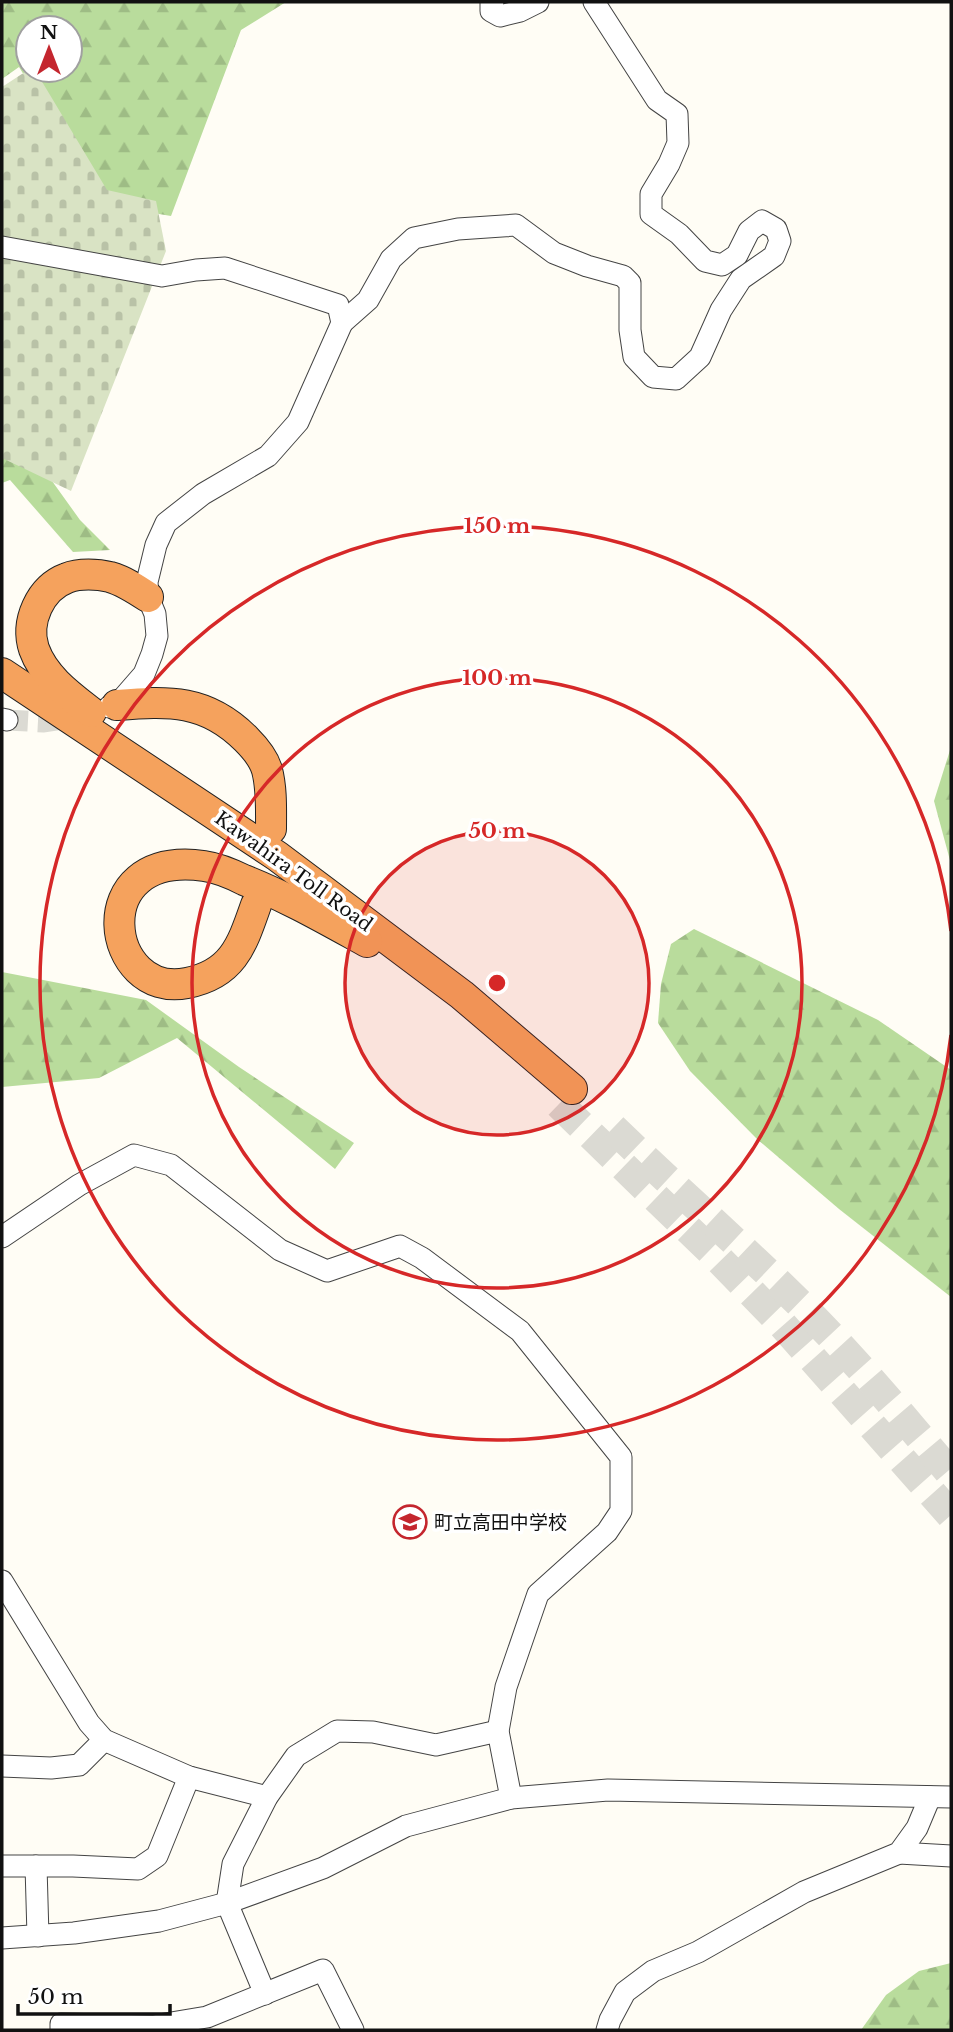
<svg xmlns="http://www.w3.org/2000/svg" width="953" height="2032" font-family="'Libre Baskerville','Noto Sans JP',serif">
	<style>
		.forest { fill: url(#forest-firs); fill-rule: evenodd }
		.cemetery { fill: url(#cemetery-stones) }
		.lines { fill: none; stroke-linecap: round; stroke-linejoin: round }
		.minor-tunnel { stroke: #dbdad3; stroke-width: 21; stroke-dasharray: 21 10; stroke-linecap: butt }
		.highway-tunnel { stroke: #dbdad3; stroke-width: 30; stroke-dasharray: 30 15; stroke-linecap: butt }
		.minor-casing { stroke: #444; stroke-width: 23 }
		.highway-casing { stroke: #222; stroke-width: 32 }
		.minor { stroke: #fff; stroke-width: 21 }
		.highway { stroke: #f5a25d; stroke-width: 30 }
		.ring { fill: none; stroke: #d62828; stroke-width: 3.5 }
		.labels { text-anchor: middle; stroke-width: 7; stroke-linejoin: round; paint-order: stroke }
		.street-label { font-size: 19px; fill: #111; stroke: #fff }
		.poi-label { font-size: 19px; fill: #111; stroke: #fff; text-anchor: start }
		.centre { fill: #d62828; stroke: #fff; stroke-width: 3.5 }
		.ring-label { font-size: 21px; text-anchor: middle; font-weight: bold; fill: #d62828; stroke: #fff; stroke-width: 7; stroke-linejoin: round; paint-order: stroke }
	</style>
	<defs>
		<pattern id="forest-firs" width="22" height="20" patternUnits="userSpaceOnUse" patternTransform="scale(1.75)"><rect width="22" height="20" fill="#b9dc9c"/><path d="M5 1l3.5 6h-7zM16 11l3.5 6h-7z" fill="#9ebc85"/></pattern>
		<pattern id="cemetery-stones" width="16" height="16" patternUnits="userSpaceOnUse" patternTransform="scale(1.75)"><rect width="16" height="16" fill="#d9e3c4"/><path d="M2 7V4a2 2 0 0 1 4 0v3zM10 15v-3a2 2 0 0 1 4 0v3z" fill="#b9c2a7"/></pattern>
	</defs>
	<rect width="100%" height="100%" fill="#fffdf5"/>
	<!-- forest -->
	<g class="forest">
		<path d="M2,2H286L241,30L171,216L105,205L19,67L2,79ZM28,28H70V70H28Z"/>
		<path d="M2,457L47,474L80,520L110,550L73,552L10,480L2,483Z"/>
		<path d="M951,747V864L934,801Z"/>
		<path d="M694,929L878,1020L951,1070V1297L839,1209L757,1139L690,1071L658,1023L661,984L671,944Z"/>
		<path d="M2,972L146,1000L239,1067L354,1143L335,1169L177,1038L99,1078L2,1087Z"/>
		<path d="M951,1963V2030H861L886,1995L919,1971Z"/>
	</g>
	<!-- cemetery -->
	<path class="cemetery" d="M28,70H35L107,190L156,201L166,251L71,491L2,458V87Z"/>
	<g class="lines">
		<!-- minor-tunnel -->
		<path class="minor-tunnel" d="M7,720L44,722L74,717"/>
		<!-- highway-tunnel -->
		<g class="highway-tunnel">
			<path d="M559,1104L713,1253L781,1323L951,1515"/>
			<path d="M613,1128C674,1187 738,1243 799,1303C853,1357 902,1416 951,1474"/>
		</g>
		<defs>
			<g id="minor">
				<path d="M493,2H491V11L500,16L520,11L538,2"/>
				<path d="M2,247L162,276L196,270L225,268L338,305L342,323L298,422L268,456L203,494L166,523L156,545L147,582L148,597L155,614L157,636L152,654L144,674L117,705L109,707"/>
				<path d="M342,323L368,300L391,259L414,238L458,229L516,225L554,253L587,266L623,276L630,283V330L634,357L653,377L676,379L700,357L721,310L741,279L774,256L780,241L776,229L762,221L749,231L737,255L722,265L705,261L679,234L651,214V194L669,164L678,143L677,114L657,100L594,2"/>
				<path d="M2,719L7,720"/>
				<path d="M2,1237L79,1185L134,1155L171,1165L280,1250L327,1271L400,1246L422,1258L520,1331L621,1457V1511L607,1532L538,1594L506,1687L498,1731L511,1798"/>
				<path d="M2,1581L89,1723L104,1740L189,1777L267,1797"/>
				<path d="M2,1766L51,1768L79,1765L104,1740"/>
				<path d="M899,1853L951,1856"/>
				<path d="M2,1866H73L138,1869L157,1856L189,1777"/>
				<path d="M36,1866L38,1936"/>
				<path d="M2,1938L74,1933L159,1921L227,1903L323,1868L406,1826L511,1798L608,1790L951,1797"/>
				<path d="M265,1994L227,1903L233,1864L267,1797L296,1756L337,1731L373,1732L436,1745L498,1731"/>
				<path d="M61,2030V2024L153,2026L207,2017L323,1970L353,2030"/>
				<path d="M607,2030L610,2020L625,1992L653,1971L698,1952L804,1892L899,1853L917,1828L930,1797"/>
			</g>
			<g id="highway">
				<path d="M2,673L277,856L462,995L572,1089"/>
				<path d="M117,705C169,701 206,699 246,739C254,747 264,759 267,770C272,789 271,810 271,829"/>
				<path d="M91,712C69,695 44,677 34,649C25,622 40,588 67,578C79,573 98,574 110,577C124,581 136,589 148,597"/>
				<path d="M256,905C242,945 233,974 187,983C106,1000 82,849 204,866C218,868 232,874 244,880C287,897 327,920 367,942"/>
			</g>
		</defs>
		<!-- minor casing -->
		<use href="#minor" class="minor-casing"/>
		<!-- highway casing -->
		<use href="#highway" class="highway-casing"/>
		<!-- minor -->
		<use href="#minor" class="minor"/>
		<!-- highway -->
		<use href="#highway" class="highway"/>
	</g>
	<!-- distance rings -->
	<circle cx="497" cy="983" r="152" fill="#d62828" fill-opacity=".12"/>
	<g class="ring">
		<circle cx="497" cy="983" r="152"/>
		<circle cx="497" cy="983" r="305"/>
		<path d="M951 1035A457 457 0 1 1 951 931"/>
	</g>
	<!-- icons -->
	<defs>
		<symbol id="school-ring" viewBox="-11 -11 22 22"><circle r="9.5" fill="#fff" stroke="#c4262e" stroke-width="1.5"/><path d="M0-5L7-2L0 1L-7-2ZM-4 1L0 2.5L4 1V4Q0 6-4 4Z" fill="#c4262e"/></symbol>
	</defs>
	<g fill-rule="evenodd">
		<use href="#school-ring" x="391" y="1503" width="38" height="38"/>
	</g>
	<g class="labels">
		<!-- street labels -->
		<g class="street-label">
			<text transform="translate(294 871) rotate(36)" y="7">Kawahira Toll Road</text>
		</g>
		<!-- poi labels -->
		<g class="poi-label">
			<text x="434" y="1529">町立高田中学校</text>
		</g>
	</g>
	<circle cx="497" cy="983" r="10" class="centre"/>
	<g class="ring-label">
		<text x="497" y="533">150 m</text>
		<text x="497" y="685">100 m</text>
		<text x="497" y="838">50 m</text>
	</g>
	<!-- border -->
	<rect width="953" height="2032" fill="none" stroke="#111111" stroke-width="7"/>
	<!-- north arrow -->
	<g transform="translate(49 49)"><circle r="33" fill="#ffffff" stroke="#a0a0a0" stroke-width="2"/>
	<path d="M0-5L12 26L0 18L-12 26Z" fill="#c4262e"/>
	<text y="-10" font-size="19" font-weight="bold" text-anchor="middle" fill="#111111">N</text>
	</g>
	<!-- scale -->
	<path d="M18 2004v10h152v-10" fill="none" stroke="#111111" stroke-width="3.5"/>
	<text x="28" y="2004" font-size="21" fill="#111111" stroke="#ffffff" stroke-width="5" paint-order="stroke">50 m</text>
</svg>
